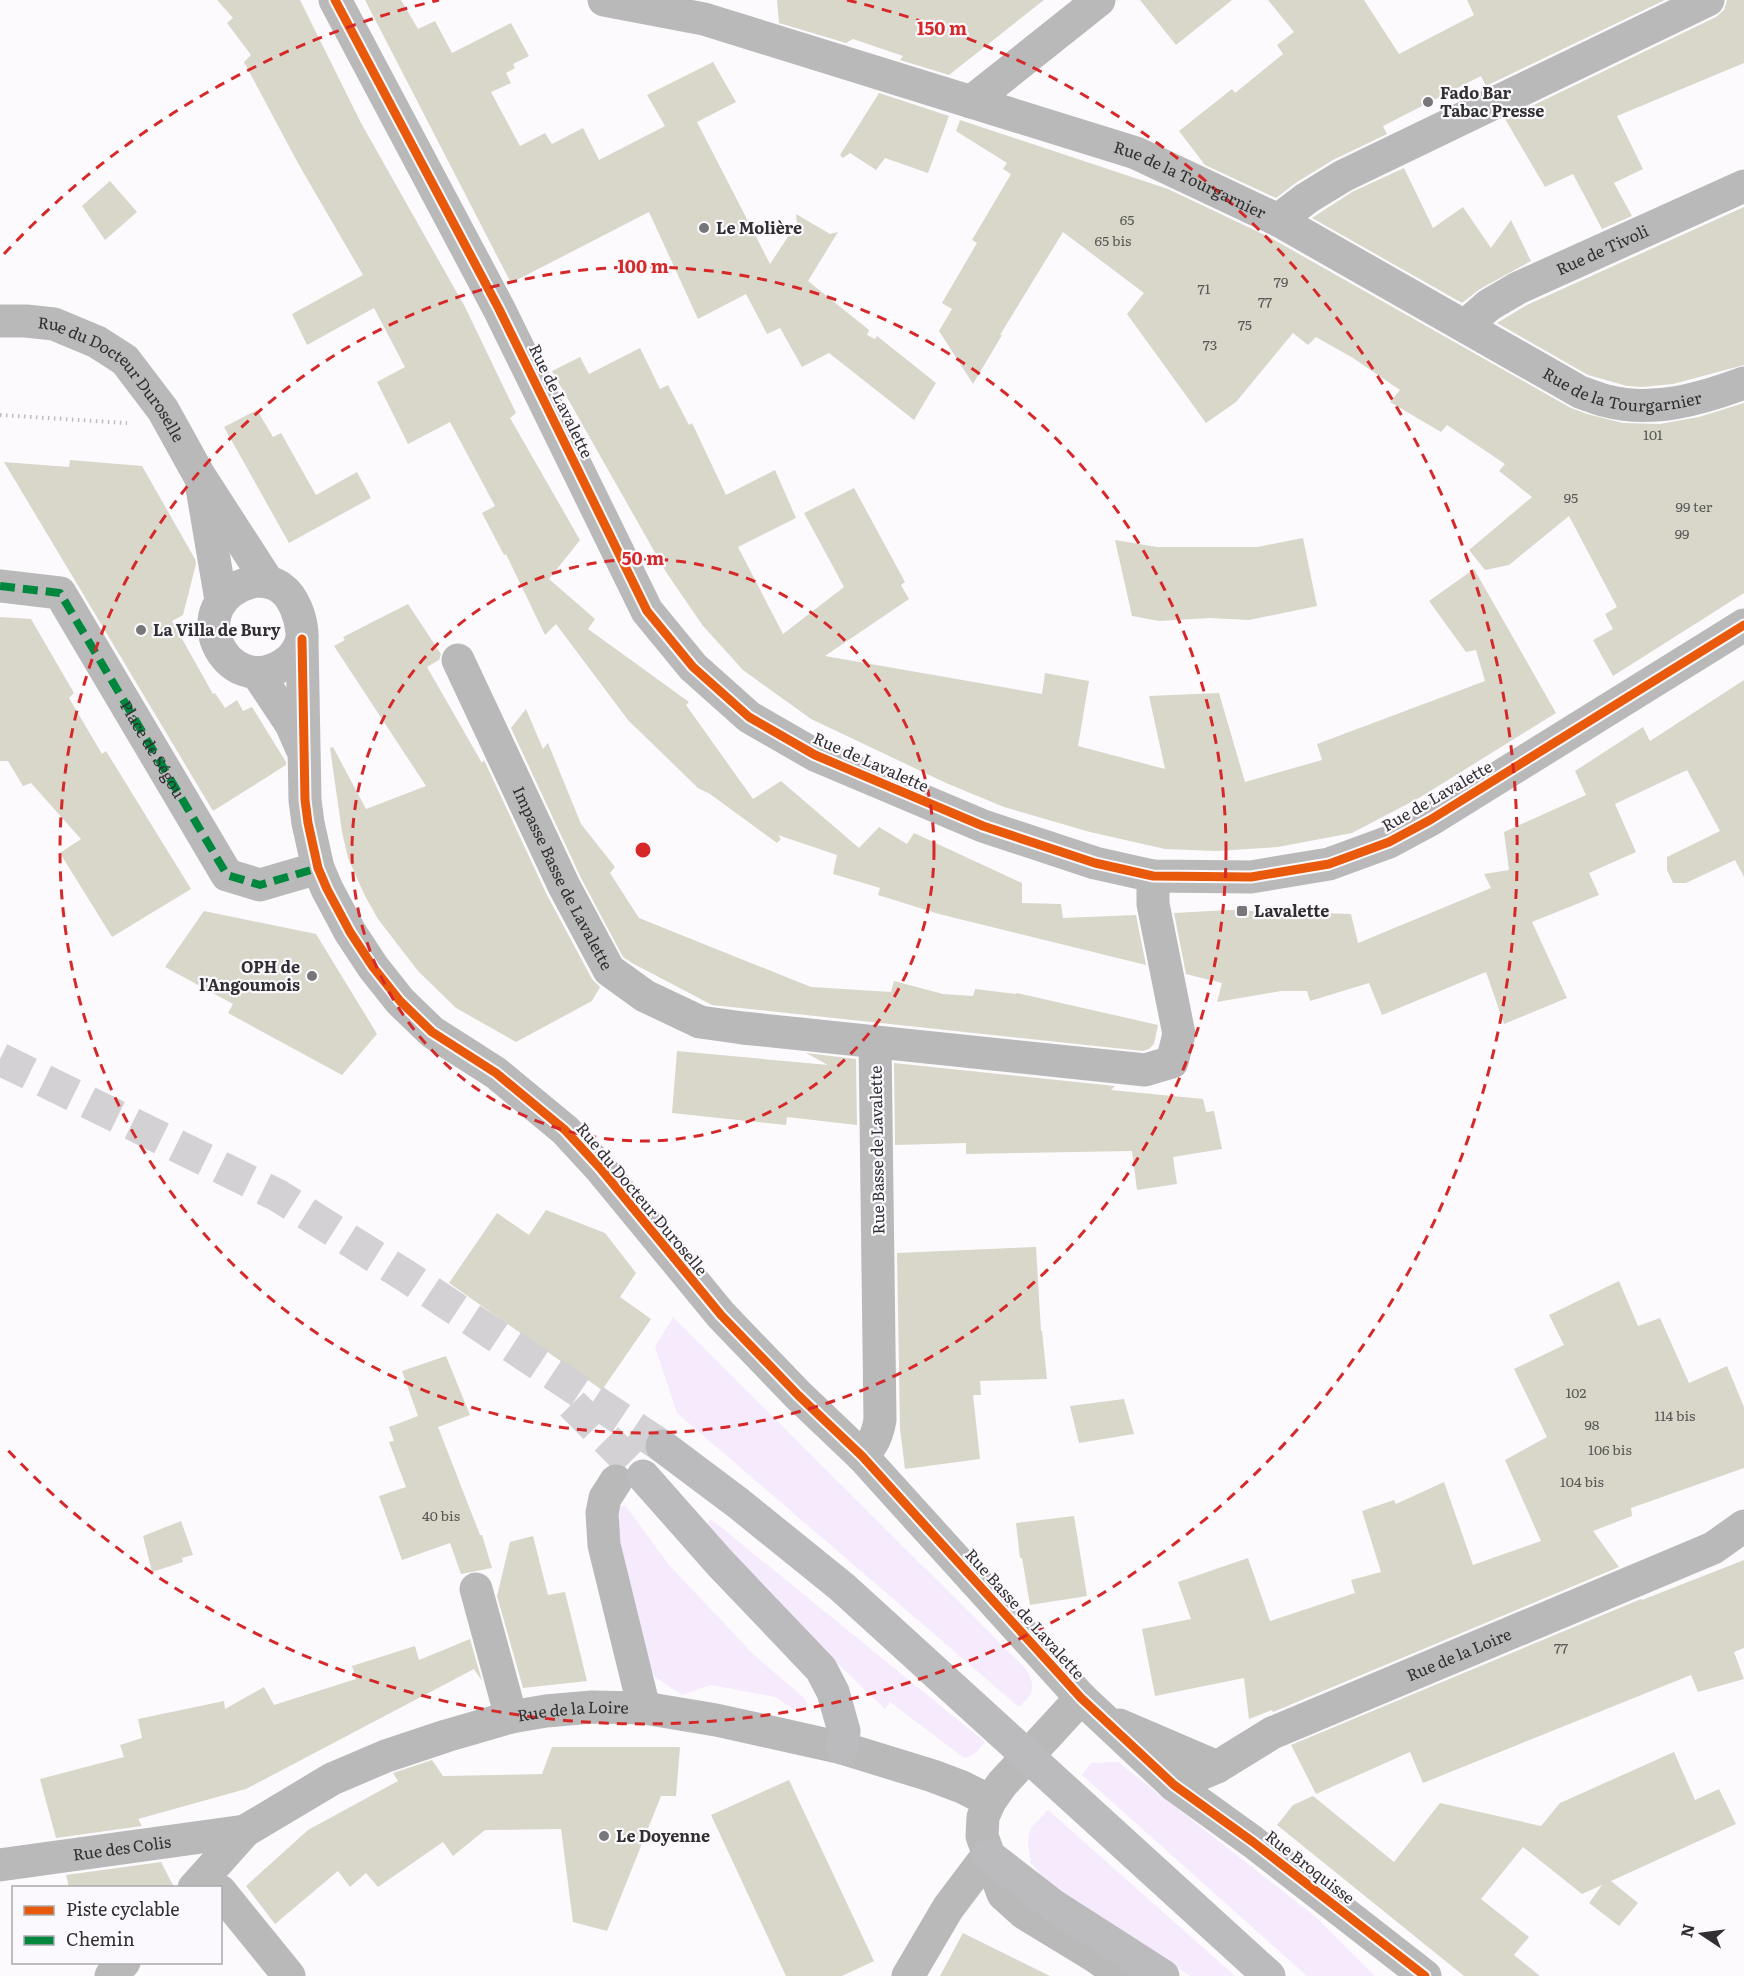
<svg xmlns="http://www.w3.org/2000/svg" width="1744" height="1976" font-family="Literata,serif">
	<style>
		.green { fill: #f5ebfc }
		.building { fill: #d9d7c9 }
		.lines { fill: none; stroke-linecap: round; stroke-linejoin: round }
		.major-tunnel { stroke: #d3d1d4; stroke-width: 33; stroke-dasharray: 33 16; stroke-linecap: butt }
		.path { stroke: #bdbdbd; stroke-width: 4; stroke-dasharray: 1.5 4.5; stroke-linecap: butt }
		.minor { stroke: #b9b9b9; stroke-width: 33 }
		.major { stroke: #bbbabc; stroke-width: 33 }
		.quiet { stroke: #00873e; stroke-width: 8; stroke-dasharray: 15 8; stroke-linecap: butt }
		.cycleway-casing { stroke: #fcf9fe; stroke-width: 13 }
		.cycleway { stroke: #e8590c; stroke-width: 9 }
		.ring { fill: none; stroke: #d62828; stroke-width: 3; stroke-dasharray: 10 8 }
		.poi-dot { fill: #777678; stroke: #fcf9fe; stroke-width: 2 }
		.labels { text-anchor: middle; stroke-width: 4.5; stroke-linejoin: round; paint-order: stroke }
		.number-label { font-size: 14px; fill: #5a5957 }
		.poi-label { font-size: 16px; font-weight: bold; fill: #302f31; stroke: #fcf9fe; text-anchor: start }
		.street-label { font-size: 16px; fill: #302f31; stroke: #fcf9fe }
		.centre { fill: #d62828; stroke: #fcf9fe; stroke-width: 3 }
		.ring-label { font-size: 18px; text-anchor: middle; font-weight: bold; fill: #d62828; stroke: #fcf9fe; stroke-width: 4.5; stroke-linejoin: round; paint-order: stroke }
	</style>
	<rect width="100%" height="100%" fill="#fcfafd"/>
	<!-- green -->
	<g class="green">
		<path d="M673,1317L1027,1670C1036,1689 1034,1693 1019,1707L677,1413L655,1347Z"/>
		<path d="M625,1505L669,1565L753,1654L804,1698L807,1704L803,1711L799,1713L775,1697L711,1685L682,1695L655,1677L638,1639L616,1533L617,1514L620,1507Z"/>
		<path d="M711,1519L985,1742C979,1749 974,1757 964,1758L890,1702L885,1709L779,1607L707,1524Z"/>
		<path d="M1118,1762L1317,1918L1375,1976H1307L1082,1775L1091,1763Z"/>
		<path d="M1048,1810L1235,1976H1190L1047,1882L1031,1863L1028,1845L1029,1834L1032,1827Z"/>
	</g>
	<!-- building -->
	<g class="building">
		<path d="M217,0H300L361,123L465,307L516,413L510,418L580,540L549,579L595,619L588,629L689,702L686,705L753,799L781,781L859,848L879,827L907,844L914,833L1022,883V903L1061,904L1063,918L1136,915L1146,965L939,914L878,895L880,888L833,874L837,855L778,835L781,839L777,843L710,794L698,788L628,720L556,624L545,635L506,554L504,555L482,513L495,506L450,422L408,444L377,382L405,367L374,308L307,345L292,314L363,275L299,165L244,62L251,55L227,23L233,18Z"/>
		<path d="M365,0H401L418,29L435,21L452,53L511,23L529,56L513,64L515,68L506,73L511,83L491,92L520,146L545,133L552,144L583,128L599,160L665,126L647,95L713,62L736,102L697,122L770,264L797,223L796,214L830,234L838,232L808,281L869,330L867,335L875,339L877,336L936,383L914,420L829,353L802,367L780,328L767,334L746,294L698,319L649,212L511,283Z"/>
		<path d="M777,0H1044L949,75L900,60L903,56L853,39L846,43L779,23Z"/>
		<path d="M1140,0H1232L1176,45Z"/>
		<path d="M1268,0H1364L1399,54L1474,15L1467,0H1665L1486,86L1481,76L1383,126L1387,134L1333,160L1297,182L1276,198L1205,165L1179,131L1232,89L1235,93L1283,54L1277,45L1294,32Z"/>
		<path d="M1727,0H1744V63L1617,116L1643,169L1614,183L1632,216L1602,229L1573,174L1545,187L1505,119L1716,17L1724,10Z"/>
		<path d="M879,93L949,116L928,173L885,158L876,170L850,153L843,158L840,155Z"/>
		<path d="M960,120L1168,189L1269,237L1571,408L1587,414L1623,423L1660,424L1699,417L1744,403V593L1613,676L1593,640L1613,629L1605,614L1617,607L1569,516L1509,565L1485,570L1469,550L1532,497L1499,471L1505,464L1447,425L1441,432L1390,402L1400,390L1353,358L1316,337L1308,345L1293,333L1236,402L1206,423L1127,314L1144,293L1063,232L1000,335H1002L973,384L939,331L952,309L942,303L977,243L972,240L1011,174L1003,169L1007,163L956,131Z"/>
		<path d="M1404,168L1433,228L1463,207L1491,248L1511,220L1531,261L1480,289L1462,303L1312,218L1352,192Z"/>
		<path d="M110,181L137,212L105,240L82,206Z"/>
		<path d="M1744,207V365L1673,384L1642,387L1627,386L1588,375L1497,323L1527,305Z"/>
		<path d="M640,348L660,389L668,385L689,425L692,423L726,495L775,470L796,518L738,547L783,634L844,587L804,513L854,488L905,582L901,585L909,599L825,656L1042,694L1045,673L1089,681L1078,746L1165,769L1149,696L1219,693L1245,782L1322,760L1317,744L1485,681L1476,650L1466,652L1429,601L1474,569L1556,713L1419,798L1352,833L1278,847L1216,851L1165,849L1090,832L1004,807L946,783L811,719L743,670L703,626L666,572L552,371L580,357L589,374Z"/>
		<path d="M257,410L273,437L281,433L316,495L357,472L371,498L289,543L224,427Z"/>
		<path d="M70,460L142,466L195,559L196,564L183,615L172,621L213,694L215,693L225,708L237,700L243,711L252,707L286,762V765L213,811L4,462L69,467Z"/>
		<path d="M1303,538L1317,606L1249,620L1210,618L1159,621L1132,616L1115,540L1157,547H1257Z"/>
		<path d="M408,604L441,654L439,660L427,667L482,763L484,760L547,895L592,979L600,987L592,1001L516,1042L456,1008L418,971L378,919L365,896L348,858L342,832L330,748L333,747L366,809L426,786L334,646L345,640L343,637Z"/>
		<path d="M0,617L31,619L74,693L69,698L102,754L106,751L191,889L112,937L60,853L81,839L31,783L23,786L8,761H0Z"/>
		<path d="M1744,680V877L1735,860L1686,883H1673L1667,870V857L1720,831L1687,770L1615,804L1636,852L1589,873L1599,895L1532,922L1567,998L1504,1024L1486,972L1382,1015L1369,983L1310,1001L1307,991H1281L1217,1002L1222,983L1186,974L1174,913L1229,910L1351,914L1358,943L1491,888L1484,874L1509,870L1504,832L1586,795L1575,771L1643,727L1650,741Z"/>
		<path d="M526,709L543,749L548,743L581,824L615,867L610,873L639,918L811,987L891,992L894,981L943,994L973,996L975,989L1016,994L1017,993L1158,1025L1154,1044L1149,1049L1143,1051L712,1005L632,963L623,957L581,878L511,728Z"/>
		<path d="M204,911L316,934L377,1034L342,1075L228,1013L233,1004L165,967Z"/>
		<path d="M677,1051L828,1065L806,1053L856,1059L857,1125L787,1117L786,1125L672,1113Z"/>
		<path d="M894,1063L1115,1086L1111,1090L1203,1099L1206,1112L1214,1111L1222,1149L1173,1157L1177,1184L1137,1190L1132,1151L966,1154V1143L895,1145Z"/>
		<path d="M546,1210L605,1233L636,1273L620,1297L651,1319L602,1390L449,1283L497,1213L529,1235Z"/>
		<path d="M1036,1247L1041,1331H1042L1047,1379L980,1381L981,1395H973L980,1459L905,1469L900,1429L897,1253Z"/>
		<path d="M1619,1281L1638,1326L1660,1318L1689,1383L1727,1366L1744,1407V1468L1631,1508L1632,1516L1593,1531L1619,1567L1273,1712L1272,1710L1249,1719L1244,1678L1155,1696L1142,1629L1191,1619L1178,1582L1248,1558L1270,1621L1355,1593L1351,1580L1381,1572L1362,1511L1394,1500L1396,1504L1444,1482L1473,1565L1541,1541L1505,1460L1547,1437L1514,1369L1564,1345L1549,1315Z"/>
		<path d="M446,1356L470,1415L438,1427L480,1535H482L492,1568L461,1574L450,1543L402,1560L379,1496L406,1487L389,1442L394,1441L389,1427L418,1416L402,1371Z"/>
		<path d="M1124,1399L1134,1434L1079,1443L1070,1406Z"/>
		<path d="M1074,1516L1087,1596L1030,1605L1022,1558H1020L1016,1523Z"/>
		<path d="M181,1521L193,1555L182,1558L183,1562L152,1572L143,1536Z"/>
		<path d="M533,1536L548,1595L565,1592L587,1681L523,1688L497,1596L510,1542Z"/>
		<path d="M1744,1560V1648L1734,1652L1744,1679L1698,1692L1691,1675L1423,1783L1410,1752L1316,1794L1291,1745L1641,1599L1642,1600Z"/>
		<path d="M470,1639L482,1681L474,1669L246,1789L138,1819L142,1826L56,1838L40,1779L124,1757L120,1745L142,1738L138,1719L224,1701L225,1709L264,1687L274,1705L356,1679L352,1666L415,1646L419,1660Z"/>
		<path d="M552,1747H680L676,1796H661L607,1931L573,1922L561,1829L485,1830L453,1856L443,1842L378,1887L366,1873L350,1887L338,1871L275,1924L246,1886L308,1830L398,1781L393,1773L432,1760L443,1776L542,1774Z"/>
		<path d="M1674,1752L1695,1800L1719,1789L1736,1824L1611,1881L1638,1903L1619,1926L1589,1903L1602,1885L1582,1894L1523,1847L1481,1899L1529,1937L1514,1955L1540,1976H1464L1277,1825L1293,1805L1313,1796L1394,1862L1440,1803L1541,1826L1560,1803Z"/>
		<path d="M789,1780L874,1961L842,1976H786L711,1815Z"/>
		<path d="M161,1862L174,1887H69L66,1875Z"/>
		<path d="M963,1933L1050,1976H940Z"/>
	</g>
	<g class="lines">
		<!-- major-tunnel -->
		<g class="major-tunnel">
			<path d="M0,1059L277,1195L406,1276L662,1446"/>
			<path d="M572,1404L643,1476"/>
		</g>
		<!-- path -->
		<path class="path" d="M0,415L127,423"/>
		<!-- minor -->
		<g class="minor">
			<path d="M335,0L499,309L647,611L693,667L749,717L815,755L983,826L1095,863L1153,876L1251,877L1329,864L1389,842L1430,820L1744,625"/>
			<path id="s1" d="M604,0L704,19L1136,153L1278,220L1580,392C1589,395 1598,399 1607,401C1653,413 1701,399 1744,383"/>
			<path d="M971,102L1099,0"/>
			<path d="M1278,220L1307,198L1343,176L1708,0"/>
			<path id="s2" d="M0,321H26L54,324L97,342L125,360L163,410L199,475L268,582"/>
			<path id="s3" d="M1465,326L1489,305L1518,288L1744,186"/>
			<path d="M202,488L221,600"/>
			<path d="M255,581C263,581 274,582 281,588C294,597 301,618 302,633C303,644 294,658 284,664C226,702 175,601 255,581Z"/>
			<path d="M0,586L60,593L227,875L260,885L318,868"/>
			<path d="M302,639L305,800L308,823L318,868L327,889L350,932L373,967L400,1001L432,1032L496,1073L565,1130L600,1168L721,1315L798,1395L862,1456L1081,1698L1174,1785L1253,1842L1425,1976"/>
			<path id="s4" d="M458,660L564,886L609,970L645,996L700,1022L743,1028L1145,1070L1172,1062L1179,1034L1153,904V876"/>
			<path d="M257,673L291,724L301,747"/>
			<path d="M862,1456C873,1444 877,1436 880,1420L875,1042"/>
			<path d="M616,1481L605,1498L602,1513L604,1545L644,1708"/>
			<path d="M476,1589L511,1717"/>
			<path d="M1081,1698L1002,1784L990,1801L983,1817L982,1836L1003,1894L1024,1913L1096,1957L1123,1976"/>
			<path d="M1119,1725L1217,1767"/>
			<path id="s5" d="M1174,1785L1217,1767L1272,1733L1713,1548L1744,1526"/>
			<path id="s6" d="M0,1865L245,1831"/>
			<path id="s7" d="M194,1888L245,1831L332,1779L386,1756L446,1736L511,1717L546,1711L592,1707L644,1708L716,1720L842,1748L933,1776L962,1787L990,1801"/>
			<path d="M220,1891L289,1976"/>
			<path d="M111,1976L124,1962"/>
			<path d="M908,1976L948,1908L988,1855"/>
		</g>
		<!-- major -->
		<g class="major">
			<path d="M662,1446L738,1503L842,1587L1269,1976"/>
			<path d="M643,1476L720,1563L821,1669L833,1692L844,1731L842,1748"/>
			<path d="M988,1855L1054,1906L1163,1976"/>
		</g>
		<!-- quiet -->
		<path class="quiet" id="s8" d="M0,586L60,593L227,875L260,885L318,868"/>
		<defs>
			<g id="cycleway">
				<path d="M335,0L499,309L647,611L693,667L749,717L815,755L983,826L1095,863L1153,876L1251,877L1329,864L1389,842L1430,820L1744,625"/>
				<path d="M302,639L305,800L308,823L318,868L327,889L350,932L373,967L400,1001L432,1032L496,1073L565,1130L600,1168L721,1315L798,1395L862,1456L1081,1698L1174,1785L1253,1842L1425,1976"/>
			</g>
		</defs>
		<!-- cycleway casing -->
		<use href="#cycleway" class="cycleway-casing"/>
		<!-- cycleway -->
		<use href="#cycleway" class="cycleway"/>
	</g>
	<!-- distance rings -->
	<g class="ring">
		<circle cx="643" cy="850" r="291"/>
		<circle cx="643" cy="850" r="583"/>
		<path d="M4 254A874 874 0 0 1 439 0M847 0A874 874 0 1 1 4 1446"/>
	</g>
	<!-- markers -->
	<g class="poi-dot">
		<circle cx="1428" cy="102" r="6"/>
		<circle cx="704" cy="228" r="6"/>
		<circle cx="141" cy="630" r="6"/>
		<rect x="1236" y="905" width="12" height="12" rx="3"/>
		<circle cx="312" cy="976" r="6"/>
		<circle cx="604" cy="1836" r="6"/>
	</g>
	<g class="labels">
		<!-- number labels -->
		<g class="number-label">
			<text x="1127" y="225">65</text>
			<text x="1113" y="246">65 bis</text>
			<text x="1281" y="287">79</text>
			<text x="1204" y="294">71</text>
			<text x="1265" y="307">77</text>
			<text x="1245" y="330">75</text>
			<text x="1210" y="350">73</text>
			<text x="1653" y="440">101</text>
			<text x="1571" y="503">95</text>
			<text x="1694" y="512">99 ter</text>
			<text x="1682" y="539">99</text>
			<text x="1576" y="1398">102</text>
			<text x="1675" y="1421">114 bis</text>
			<text x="1592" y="1430">98</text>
			<text x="1610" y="1455">106 bis</text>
			<text x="1582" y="1487">104 bis</text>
			<text x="441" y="1521">40 bis</text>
			<text x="1561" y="1653">77</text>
		</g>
		<!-- poi labels -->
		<g class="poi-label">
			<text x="1440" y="99">Fado Bar<tspan x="1440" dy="18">Tabac Presse</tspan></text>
			<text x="716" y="234">Le Molière</text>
			<text x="153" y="636">La Villa de Bury</text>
			<text x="1254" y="917">Lavalette</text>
			<text x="300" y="973" text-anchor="end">OPH de<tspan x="300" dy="18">l'Angoumois</tspan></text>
			<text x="616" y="1842">Le Doyenne</text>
		</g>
		<!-- street labels -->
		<g class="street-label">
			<text dy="6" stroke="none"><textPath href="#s1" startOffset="614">Rue de la Tourgarnier</textPath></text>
			<text dy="6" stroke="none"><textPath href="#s3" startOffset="158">Rue de Tivoli</textPath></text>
			<text dy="6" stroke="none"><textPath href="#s1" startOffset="1100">Rue de la Tourgarnier</textPath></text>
			<text dy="6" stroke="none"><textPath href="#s2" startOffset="135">Rue du Docteur Duroselle</textPath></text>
			<text transform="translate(561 401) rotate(64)" y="6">Rue de Lavalette</text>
			<text dy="6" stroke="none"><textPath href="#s8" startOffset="242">Place de Ségou</textPath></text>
			<text transform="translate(871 762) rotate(24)" y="6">Rue de Lavalette</text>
			<text transform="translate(1437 796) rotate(-30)" y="6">Rue de Lavalette</text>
			<text dy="6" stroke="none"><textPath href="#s4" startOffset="242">Impasse Basse de Lavalette</textPath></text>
			<text transform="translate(877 1150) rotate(-91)" y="6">Rue Basse de Lavalette</text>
			<text transform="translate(642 1199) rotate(50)" y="6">Rue du Docteur Duroselle</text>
			<text transform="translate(1025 1614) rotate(48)" y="6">Rue Basse de Lavalette</text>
			<text dy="6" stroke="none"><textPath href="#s5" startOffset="314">Rue de la Loire</textPath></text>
			<text dy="6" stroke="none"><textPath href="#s7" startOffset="430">Rue de la Loire</textPath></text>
			<text dy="6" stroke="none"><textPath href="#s6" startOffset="123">Rue des Colis</textPath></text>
			<text transform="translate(1310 1867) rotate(38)" y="6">Rue Broquisse</text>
		</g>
	</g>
	<circle cx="643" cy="850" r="9" class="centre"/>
	<g class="ring-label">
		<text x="942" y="35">150 m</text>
		<text x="643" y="273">100 m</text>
		<text x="643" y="565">50 m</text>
	</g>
	<!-- legend -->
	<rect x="12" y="1886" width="210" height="78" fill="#fcf9fe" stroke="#aaa8ac" stroke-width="1.5"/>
	<rect x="24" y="1906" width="30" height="9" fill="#e8590c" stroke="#aaa8ac" stroke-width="1.5"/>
	<text x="66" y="1916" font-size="18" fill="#302f31">Piste cyclable</text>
	<rect x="24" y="1936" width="30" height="9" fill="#00873e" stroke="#aaa8ac" stroke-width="1.5"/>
	<text x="66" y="1946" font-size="18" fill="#302f31">Chemin</text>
	<!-- north arrow -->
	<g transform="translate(1702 1934) rotate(283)" stroke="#fcf9fe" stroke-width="4.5" paint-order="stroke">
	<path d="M0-4.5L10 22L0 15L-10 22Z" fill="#302f31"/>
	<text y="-9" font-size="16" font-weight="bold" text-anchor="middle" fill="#302f31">N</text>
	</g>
</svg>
